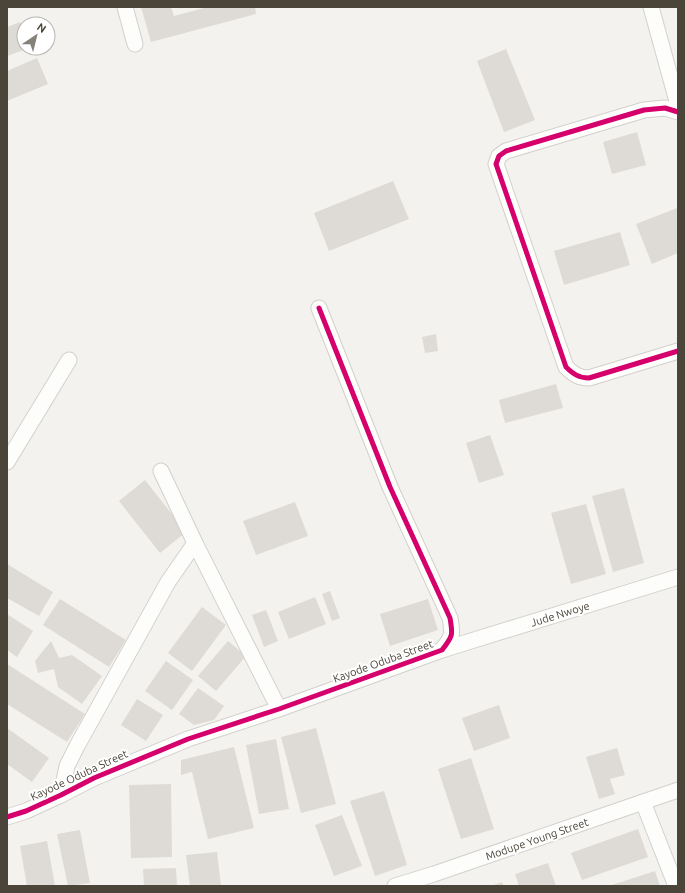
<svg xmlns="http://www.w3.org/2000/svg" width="685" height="893" font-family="Ubuntu,sans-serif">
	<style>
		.building { fill: #dedbd6 }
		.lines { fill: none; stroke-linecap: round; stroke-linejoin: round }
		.minor-casing { stroke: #d2d0cb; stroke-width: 17 }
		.minor { stroke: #fdfdfc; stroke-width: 15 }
		.cycleway-casing { stroke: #fff; stroke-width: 8 }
		.cycleway { stroke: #d6006c; stroke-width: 5 }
		.labels { text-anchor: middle; stroke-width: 4; stroke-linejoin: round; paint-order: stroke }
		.street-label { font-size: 11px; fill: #4b4439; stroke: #fff }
	</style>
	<rect width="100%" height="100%" fill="#f4f2ee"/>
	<!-- building -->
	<g class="building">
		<path d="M141,7H171L174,16L208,7H255L256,14L151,42Z"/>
		<path d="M20,22L24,31V48H29L7,56V27Z"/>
		<path d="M506,49L535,120L504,132L477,61Z"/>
		<path d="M37,58L48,84L7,101V71Z"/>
		<path d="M637,132L646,165L612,174L603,142Z"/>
		<path d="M393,181L409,219L329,251L314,213Z"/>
		<path d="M677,208L678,253L652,264L636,224Z"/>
		<path d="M620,232L630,265L564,285L554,251Z"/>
		<path d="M436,334L438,351L425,353L422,337Z"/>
		<path d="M556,384L563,408L505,423L499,400Z"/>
		<path d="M490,435L504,475L479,483L466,443Z"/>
		<path d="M145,480L186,532L160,553L119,501Z"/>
		<path d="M624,488L644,563L613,572L592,496Z"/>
		<path d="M295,502L308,536L256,555L243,521Z"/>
		<path d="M586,504L606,574L571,584L551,513Z"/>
		<path d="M7,564L53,592L39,616L7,598Z"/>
		<path d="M330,591L340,618L332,621L322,594Z"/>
		<path d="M315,597L326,624L289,639L278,612Z"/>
		<path d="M60,599L126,640L109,667L43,625Z"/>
		<path d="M428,599L438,630L390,646L380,614Z"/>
		<path d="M202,607L226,625L192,671L168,653Z"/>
		<path d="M266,610L278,641L264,647L252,615Z"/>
		<path d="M7,614L33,631L17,657L7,650Z"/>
		<path d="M51,641L59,658L72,655L102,676L82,704L58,687L54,669L38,673L35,661Z"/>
		<path d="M228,641L246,656L216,691L198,676Z"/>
		<path d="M166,661L193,680L172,710L145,691Z"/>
		<path d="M7,664L85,714L67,742L7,704Z"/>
		<path d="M198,688L224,706L214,720L194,725L179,714Z"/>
		<path d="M137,699L163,715L146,741L121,725Z"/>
		<path d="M499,705L510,738L474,751L462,718Z"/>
		<path d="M7,728L49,758L32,782L7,764Z"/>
		<path d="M316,728L336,804L301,813L281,737Z"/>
		<path d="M276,739L289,809L259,814L246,745Z"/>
		<path d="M234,747L254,828L208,839L192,772L181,775V760Z"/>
		<path d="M617,748L625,775L610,779L615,794L599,799L586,757Z"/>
		<path d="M471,758L494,829L461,839L438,769Z"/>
		<path d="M171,784L172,857L131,858L129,785Z"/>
		<path d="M384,791L407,865L375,876L350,801Z"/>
		<path d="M342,815L362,866L334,876L315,825Z"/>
		<path d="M638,829L648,857L582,880L571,853Z"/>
		<path d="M80,830L90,883L68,886L57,834Z"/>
		<path d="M47,841L55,886H27L20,846Z"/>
		<path d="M217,852L221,886H190L186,855Z"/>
		<path d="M548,863L556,886H519L515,874Z"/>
		<path d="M176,868L177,886H144L143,869Z"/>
		<path d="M655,871L660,886H609Z"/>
		<path d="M502,882L504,886H491Z"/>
	</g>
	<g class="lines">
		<defs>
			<g id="minor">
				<path d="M125,7L135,44"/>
				<path d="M651,7L678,105"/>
				<path d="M678,112L665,108L644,110L506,151L499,156L496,164L566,367C573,374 579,378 589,378L678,351"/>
				<path d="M7,462L69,360"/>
				<path d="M161,471L195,543"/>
				<path d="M442,650L678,577"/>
				<path d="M61,795L67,766L77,746L168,582L195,543L279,709"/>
				<path d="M643,802L676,886"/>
				<path d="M7,817L26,811L61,795L94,778L188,739L279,709L442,650C453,636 453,635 450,618L390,487L319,308"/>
				<path d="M395,886L434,874L678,790"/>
			</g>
		</defs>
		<!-- minor casing -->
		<use href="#minor" class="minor-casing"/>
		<!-- minor -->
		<use href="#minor" class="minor"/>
		<defs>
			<g id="cycleway">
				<path d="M678,112L665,108L644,110L506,151L499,156L496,164L566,367C573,374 579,378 589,378L678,351"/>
				<path d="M7,817L26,811L61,795L94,778L188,739L279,709L442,650C453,636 453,635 450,618L390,487L319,308"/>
			</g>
		</defs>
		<!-- cycleway casing -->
		<use href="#cycleway" class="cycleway-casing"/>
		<!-- cycleway -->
		<use href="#cycleway" class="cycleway"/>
	</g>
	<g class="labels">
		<!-- street labels -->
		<g class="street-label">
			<text transform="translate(560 614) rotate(-17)" y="4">Jude Nwoye</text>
			<text transform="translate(383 661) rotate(-20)" y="4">Kayode Oduba Street</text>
			<text transform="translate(79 775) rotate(-25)" y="4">Kayode Oduba Street</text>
			<text transform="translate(537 839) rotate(-19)" y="4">Modupe Young Street</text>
		</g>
	</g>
	<!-- border -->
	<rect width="685" height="893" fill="none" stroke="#4b4439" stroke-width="16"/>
	<!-- north arrow -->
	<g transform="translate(36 36) rotate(35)"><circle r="19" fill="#ffffff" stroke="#b7b4b0"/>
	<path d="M0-3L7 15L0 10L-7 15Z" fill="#868178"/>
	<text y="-6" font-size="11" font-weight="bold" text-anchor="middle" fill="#4b4439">N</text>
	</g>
</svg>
